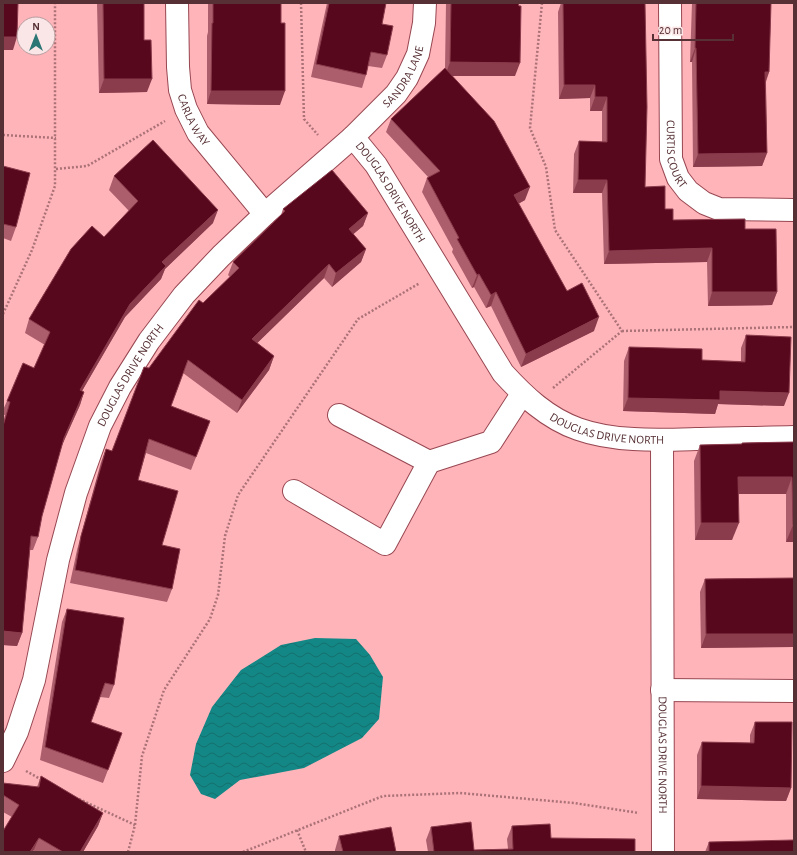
<svg xmlns="http://www.w3.org/2000/svg" width="797" height="855" font-family="'Alegreya Sans',sans-serif">
	<style>
		.water { fill: url(#water-waves) }
		.lines { fill: none; stroke-linecap: round; stroke-linejoin: round }
		.minor-casing { stroke: #984751; stroke-width: 24 }
		.path { stroke: #ab7277; stroke-width: 2.5; stroke-dasharray: 2 2; stroke-linecap: butt }
		.minor { stroke: #fff; stroke-width: 22 }
		.wall { fill: #ac5e6c }
		.shaded-wall { fill: #8a3c4c }
		.building { fill: #58081d; stroke: #8a3c4c }
		.labels { text-anchor: middle; stroke-width: 4; stroke-linejoin: round; paint-order: stroke }
		.street-label { font-size: 12px; fill: #563034; stroke: #fae6e7 }
	</style>
	<defs>
		<pattern id="water-waves" width="16" height="10" patternUnits="userSpaceOnUse"><rect width="16" height="10" fill="#138786"/><path d="M0 5q4-4 8 0t8 0" fill="none" stroke="#146f6e"/></pattern>
	</defs>
	<rect width="100%" height="100%" fill="#ffb4ba"/>
	<!-- water -->
	<path class="water" d="M315,638L356,639L370,655L383,677L379,719L362,738L304,768L240,780L215,799L201,794L190,775L196,744L212,707L241,670L281,645Z"/>
	<g class="lines">
		<defs>
			<g id="minor">
				<path id="s1" d="M177,3L178,67L180,90L186,109L198,133L265,214"/>
				<path id="s2" d="M670,3L671,159L678,178L688,191L704,203L719,209L794,210"/>
				<path id="s3" d="M353,137L376,165L503,373C524,396 547,418 578,429C614,442 659,440 696,439C729,438 761,438 794,437"/>
				<path d="M339,415L429,462L491,442L522,394"/>
				<path id="s4" d="M662,440L663,852"/>
				<path d="M294,491L385,544L429,462"/>
				<path d="M662,690L794,691"/>
				<path id="s5" d="M3,761L17,732L34,680L58,560L76,493L100,426L120,387L149,341L184,295L221,256L265,214L353,137L396,94L407,78L418,54L424,23L425,3"/>
			</g>
		</defs>
		<!-- minor casing -->
		<use href="#minor" class="minor-casing"/>
		<!-- path -->
		<g class="path">
			<path d="M301,3L304,119L318,135"/>
			<path d="M542,3L530,128L546,167L555,230L622,331L553,388"/>
			<path d="M3,135L56,138"/>
			<path d="M56,169L87,166L165,121"/>
			<path d="M3,314L32,250L55,186V3"/>
			<path d="M622,331L794,327"/>
			<path d="M26,771L42,780"/>
			<path d="M79,799L135,825"/>
			<path d="M297,830L306,852"/>
			<path d="M128,852L135,825L142,756L164,690L210,619L218,595L225,536L238,495L358,319L420,283"/>
			<path d="M243,852L383,796L460,793L574,803L639,813"/>
		</g>
		<!-- minor -->
		<use href="#minor" class="minor"/>
	</g>
	<!-- wall -->
	<g class="wall">
		<path d="M97,3H144V40L147,92L99,93Z"/>
		<path d="M208,3H281L280,105L207,104V36L208,32Z"/>
		<path d="M327,3H386L382,24L387,55L382,68L368,66L366,75L362,88L311,77Z"/>
		<path d="M446,3H518L515,76H452L525,200L518,204L567,291L594,331L521,367L491,306L486,308L474,287L472,288L452,252L453,249L422,192L427,178H429L386,132L391,119L445,68Z"/>
		<path d="M561,3H645V187L665,209L673,220L745,229L777,292L772,305L708,306L707,262L604,264L602,193H573L574,154L579,141L602,142V111H590V98L559,99L558,12Z"/>
		<path d="M692,3H771L769,72L766,82L767,153L762,166L693,167L692,62H690Z"/>
		<path d="M3,166L16,227L11,241L3,238Z"/>
		<path d="M114,176L213,223L165,269L161,279L125,317L82,391L84,392L80,405L62,445L42,516L38,537L33,550H30L22,633L17,646L3,645V422L5,415H3V410L7,401L34,368L45,345L25,333L29,319L104,237L129,211L109,190Z"/>
		<path d="M283,209L368,213L363,226L353,234L366,249L361,262L332,287L324,278L257,343L274,356L269,370L237,413L183,373L171,406L210,421L191,470L146,453L138,480L162,545L172,589L167,602L70,583L77,550L101,462L106,449L112,451L149,368L203,303L230,277L228,275L233,262L281,215Z"/>
		<path d="M746,335L784,406L718,404L715,414L623,411L624,361L629,347L702,360L741,361V348Z"/>
		<path d="M794,442V542H786V494H738L732,540H695L694,461L700,445L742,444V443Z"/>
		<path d="M794,578V647L701,648L700,592L705,579Z"/>
		<path d="M67,609L114,685L109,698L100,697L91,722L122,733L103,783L40,760L62,622Z"/>
		<path d="M755,722L791,788L786,801L697,799V755L702,742L750,743V735Z"/>
		<path d="M41,776L103,813L98,826L83,852H35L34,851L12,817L3,812V783L37,787Z"/>
		<path d="M512,826L551,838L635,852H428L426,840L431,827L474,850L508,849L507,839Z"/>
		<path d="M339,836L396,852H335V850Z"/>
		<path d="M709,842L794,852H705Z"/>
	</g>
	<!-- shaded-wall -->
	<g class="shaded-wall">
		<path d="M3,37H17L13,50H3Z"/>
		<path d="M695,48H696L692,62H690Z"/>
		<path d="M450,62L520,63L515,76H445Z"/>
		<path d="M765,72H769L764,86Z"/>
		<path d="M104,79H152L147,92L99,93Z"/>
		<path d="M564,85H595L590,98L559,99Z"/>
		<path d="M211,91H285L280,105L207,104Z"/>
		<path d="M595,97H607L602,111H590Z"/>
		<path d="M767,153L762,166L693,167L698,154Z"/>
		<path d="M578,180H607L602,193H573Z"/>
		<path d="M530,187L525,200L509,209L514,195Z"/>
		<path d="M218,210L213,223L165,269L161,279L125,317L75,403L80,390L130,304L162,262Z"/>
		<path d="M368,213L363,226L344,242L349,229Z"/>
		<path d="M712,248L707,262L604,264L609,251Z"/>
		<path d="M366,249L361,262L332,287L336,273Z"/>
		<path d="M329,264L324,278L247,353L252,339Z"/>
		<path d="M479,274L474,287L472,288L477,275Z"/>
		<path d="M496,292L491,306L486,308L491,295Z"/>
		<path d="M712,292H777L772,305L708,306Z"/>
		<path d="M599,317L594,331L521,367L526,354Z"/>
		<path d="M274,356L269,370L237,413L242,400Z"/>
		<path d="M720,391L789,393L784,406L718,404L715,414L623,411L628,398Z"/>
		<path d="M84,392L80,405L59,452L64,438Z"/>
		<path d="M738,477H792L786,494H732Z"/>
		<path d="M701,523H739L732,540H695Z"/>
		<path d="M793,525H794V542H786Z"/>
		<path d="M3,631L22,633L17,646L3,645Z"/>
		<path d="M706,634H794V647L701,648Z"/>
		<path d="M701,786L791,788L786,801L697,799Z"/>
		<path d="M103,813L98,826L83,852H80Z"/>
		<path d="M39,838L33,852H30Z"/>
	</g>
	<!-- building -->
	<g class="building">
		<path d="M3,3H18L17,37H3Z"/>
		<path d="M103,3H144V40H151L152,79H104Z"/>
		<path d="M213,3H281V23H285V91H211L212,23H213Z"/>
		<path d="M329,3H386L382,24L393,26L387,55L371,52L366,75L316,64Z"/>
		<path d="M451,3H518L519,6H521L520,63L450,62Z"/>
		<path d="M563,3H645L647,107L645,187L665,186V209H673V220L745,219V229H776L777,292H712V248L609,251L607,180H578L579,141L607,142V97H595V85H564Z"/>
		<path d="M696,3H771L769,72H765L767,153L698,154L696,48H695Z"/>
		<path d="M445,68L494,121L530,187L514,195L567,291L582,283L599,317L526,354L496,292L491,295L479,274L477,275L457,239L459,238L427,178L440,171L391,119Z"/>
		<path d="M153,140L218,210L162,262L166,266L130,304L80,390L84,392L64,438L42,516L38,537L31,536L22,633L3,631V426L10,402L7,401L23,363L34,368L50,332L29,319L71,249L92,226L104,237L138,201L114,176Z"/>
		<path d="M3,166L30,173L16,227L3,224Z"/>
		<path d="M332,170L368,213L349,229L366,249L336,273L329,264L252,339L274,356L242,400L188,360L171,406L210,421L196,457L149,439L138,480L178,491L162,545L180,549L172,589L75,570L81,536L106,449L112,451L144,367L149,368L199,300L203,303L239,268L233,262L285,211L283,209Z"/>
		<path d="M746,335L791,337L789,393L720,391V400L628,398L629,347L702,349V360L745,362Z"/>
		<path d="M794,442V525H793L792,477H738L739,523H701L700,445L742,444V443Z"/>
		<path d="M794,578V634H706L705,579Z"/>
		<path d="M67,609L124,618L114,685L105,683L91,722L122,733L108,770L45,747Z"/>
		<path d="M755,722H792L791,788L701,786L702,742L754,743Z"/>
		<path d="M41,776L103,813L80,852H63L39,838L30,852H3V831L19,805L3,795V783L39,787Z"/>
		<path d="M471,822L474,850L513,849L512,826L550,824L551,838L635,839V852H434L431,827Z"/>
		<path d="M391,827L396,852H343L339,836Z"/>
		<path d="M794,840V852H709V842Z"/>
	</g>
	<g class="labels">
		<!-- street labels -->
		<g class="street-label">
			<text dy="4" stroke="none"><textPath href="#s5" startOffset="817">SANDRA LANE</textPath></text>
			<text dy="4" stroke="none"><textPath href="#s1" startOffset="120">CARLA WAY</textPath></text>
			<text dy="4" stroke="none"><textPath href="#s2" startOffset="152">CURTIS COURT</textPath></text>
			<text dy="4" stroke="none"><textPath href="#s3" startOffset="67">DOUGLAS DRIVE NORTH</textPath></text>
			<text dy="4" stroke="none"><textPath href="#s5" startOffset="409">DOUGLAS DRIVE NORTH</textPath></text>
			<text dy="4" stroke="none"><textPath href="#s3" startOffset="403">DOUGLAS DRIVE NORTH</textPath></text>
			<text dy="4" stroke="none"><textPath href="#s4" startOffset="315">DOUGLAS DRIVE NORTH</textPath></text>
		</g>
	</g>
	<!-- border -->
	<rect width="797" height="855" fill="none" stroke="#563034" stroke-width="8"/>
	<!-- north arrow -->
	<g transform="translate(36 36)"><circle r="19" fill="#fae6e7" stroke="#b89d9f"/>
	<path d="M0-3L7 15L0 10L-7 15Z" fill="#2c7675"/>
	<text y="-6" font-size="11" font-weight="bold" text-anchor="middle" fill="#563034">N</text>
	</g>
	<!-- scale -->
	<path d="M653 34v6h80v-6" fill="none" stroke="#563034" stroke-width="2"/>
	<text x="659" y="34" font-size="12" fill="#563034" stroke="#fae6e7" stroke-width="3" paint-order="stroke">20 m</text>
</svg>
